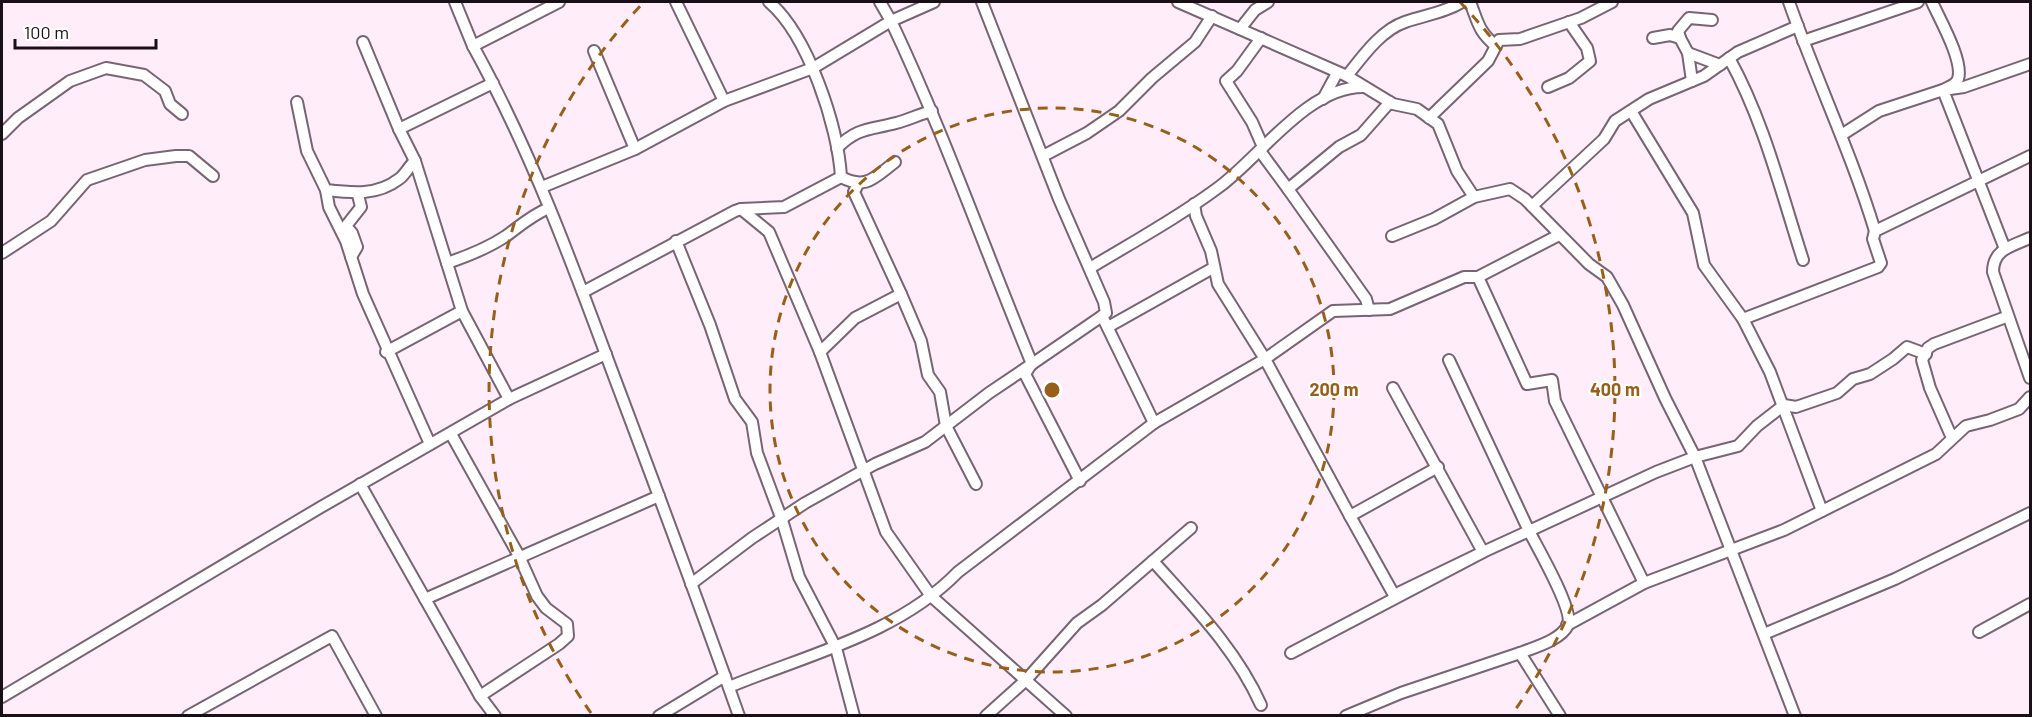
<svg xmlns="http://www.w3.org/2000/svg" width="2032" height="717" font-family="Barlow,sans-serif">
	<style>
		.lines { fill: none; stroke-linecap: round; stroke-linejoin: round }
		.minor-casing { stroke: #786573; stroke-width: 14 }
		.minor { stroke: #fff; stroke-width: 10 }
		.ring { fill: none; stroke: #975f1a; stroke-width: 3; stroke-dasharray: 10 8 }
		.centre { fill: #975f1a; stroke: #fff; stroke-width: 3 }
		.ring-label { font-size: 18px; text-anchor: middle; font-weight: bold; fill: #975f1a; stroke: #fff; stroke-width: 4.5; stroke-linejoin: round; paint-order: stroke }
	</style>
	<rect width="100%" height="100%" fill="#ffedfa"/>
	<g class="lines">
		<defs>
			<g id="minor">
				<path d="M455,2L473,46"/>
				<path d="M559,2L473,46C530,149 571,260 612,371C655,485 698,600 739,716"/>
				<path d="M676,2L724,101"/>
				<path d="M934,2L891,21C944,133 985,250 1032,364L1102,316"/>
				<path d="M982,2L1059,199L1104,302L1106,313L1102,316L1154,423L1265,359L1350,516L1438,467"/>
				<path d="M1178,2L1347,76L1393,104L1417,109L1438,124L1457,171L1474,197"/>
				<path d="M1470,2C1478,22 1478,31 1496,46"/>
				<path d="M1789,2C1816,79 1851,152 1875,231"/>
				<path d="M1932,2C1939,18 1964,61 1958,79C1956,85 1948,87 1943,90L2005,249"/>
				<path d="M1240,29L1255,10L1268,2"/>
				<path d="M1261,38L1237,71L1226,81L1252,122L1263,147"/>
				<path d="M1653,38L1670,35L1680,38L1688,53"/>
				<path d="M1680,38L1678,31L1689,18L1712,20"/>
				<path d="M1803,41L1918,2"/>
				<path d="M363,42L399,129"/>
				<path d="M594,51L635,149"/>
				<path d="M1729,58C1764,121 1781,192 1803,260"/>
				<path d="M1347,76C1362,57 1381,30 1405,22C1425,15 1444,13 1462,2"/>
				<path d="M1692,81L1688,53L1720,65"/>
				<path d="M493,83L399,129L415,161L462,311L509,399"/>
				<path d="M1548,87L1569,78L1590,61L1587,48L1569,22"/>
				<path d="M1323,99L1337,73"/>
				<path d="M297,102L307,151L326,190C352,193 377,196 399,179C405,175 409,166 415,161"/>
				<path d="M1631,111L1693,213L1704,265L1743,319L1770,372L1822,511"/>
				<path d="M1429,118L1488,61L1499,40L1520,39L1581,18L1612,2"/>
				<path d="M2,134L18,118L70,81L106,68L144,75L165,91L170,104L182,114"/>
				<path d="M1843,134L1879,111L1943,90L1964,87L2030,64"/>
				<path d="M837,148C858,127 870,130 896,123C908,120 920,114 932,111"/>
				<path d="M1260,151L1288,189"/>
				<path d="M1043,156L1087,133L1119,111L1152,78L1195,42L1212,16"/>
				<path d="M841,177C866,190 874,178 895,162"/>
				<path d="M542,187L635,149L724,101L813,68L891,21L880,2"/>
				<path d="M326,190L329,207L346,241L363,294L430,444"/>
				<path d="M1194,204L1196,216L1211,251L1218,284L1265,359L1333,311L1390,309L1464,277H1478L1527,384L1552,380L1555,401L1644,583"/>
				<path d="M1532,206L1604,139L1615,121L1649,99L1704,76L1738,52L1798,26"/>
				<path d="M741,209L784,207L841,177C838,126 808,35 769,2"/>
				<path d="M1392,236L1434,219L1474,197L1510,189L1525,199L1589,264L1607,277L1623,305L1665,398L1695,457L1795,716"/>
				<path d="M2030,238C2012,246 1993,249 1993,272L2030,378"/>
				<path d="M676,241L710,325L735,399L752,422L757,453L782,520L799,577L836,648L854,716"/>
				<path d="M2,253L51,221L87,180L145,160L176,156H189L213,176"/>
				<path d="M351,257L357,247L352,233L346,226L361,207L358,195"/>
				<path d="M447,263C468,256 488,248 506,236C521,225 532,215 549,208"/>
				<path d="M1090,268C1133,242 1179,217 1219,187C1261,156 1308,86 1364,87"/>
				<path d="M1478,277L1559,235"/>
				<path d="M583,292L735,211L741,209L769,232L820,352L886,532L931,596L1066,716"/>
				<path d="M901,294L921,341L928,375L940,392L946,426L976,484"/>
				<path d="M1369,310L1366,299L1288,189L1339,147L1361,135L1390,102"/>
				<path d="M1743,319L1878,267L1881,263L1873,239L1875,231L2030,156"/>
				<path d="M1108,327L1213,268"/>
				<path d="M386,352L462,311"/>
				<path d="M820,352L855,318L901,294L854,192L858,184"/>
				<path d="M1449,360L1529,531L1656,472L1695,457L1738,446L1757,426L1784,405L1796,407L1837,393L1853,379L1870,374L1893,359L1907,347L1926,354"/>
				<path d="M1030,366L1025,374L1080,481"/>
				<path d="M1393,388L1483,552L1529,531C1537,547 1574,610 1568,625C1561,640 1535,647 1520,653L1560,716"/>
				<path d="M451,434L519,556L537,596L546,608L567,624L568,636L559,644L480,696"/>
				<path d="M1952,438L1930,388L1922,360L1928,348L1934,344L2006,317"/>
				<path d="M360,484L480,696L495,716"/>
				<path d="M1153,561C1193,606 1236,649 1261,705"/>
				<path d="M691,584L752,538L805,503L875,464L925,442L989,393L1032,364"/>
				<path d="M425,599L659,496"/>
				<path d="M1567,625L1644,583L1784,530L1936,454L1966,426L1990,420L2019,409L2030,397"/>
				<path d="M1979,632L2030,604"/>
				<path d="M1764,634L1895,579L2030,513"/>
				<path d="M1291,653L1483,552L1394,595L1350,516"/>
				<path d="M729,687C806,655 898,634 958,572L1154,423"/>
				<path d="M2,697L321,507L509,399L606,354"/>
				<path d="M188,716L332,636L376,716"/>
				<path d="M659,716L725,676"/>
				<path d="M986,716L1026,680L1077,623L1102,605L1191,528"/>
				<path d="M1346,716L1401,693L1520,653"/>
			</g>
		</defs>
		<!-- minor casing -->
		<use href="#minor" class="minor-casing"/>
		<!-- minor -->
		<use href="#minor" class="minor"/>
	</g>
	<!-- distance rings -->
	<g class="ring">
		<circle cx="1052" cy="390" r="282"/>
		<path d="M591 713A563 563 0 0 1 644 2M1460 2A563 563 0 0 1 1513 713"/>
	</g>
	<circle cx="1052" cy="390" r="9" class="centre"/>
	<g class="ring-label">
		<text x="1334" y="396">200 m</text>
		<text x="1615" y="396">400 m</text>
	</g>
	<!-- border -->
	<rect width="2032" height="717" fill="none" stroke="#181016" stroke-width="6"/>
	<!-- scale -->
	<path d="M15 39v9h141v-9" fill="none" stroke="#181016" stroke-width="3"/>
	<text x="24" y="39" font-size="18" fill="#181016" stroke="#ffffff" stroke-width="4.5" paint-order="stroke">100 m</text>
</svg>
